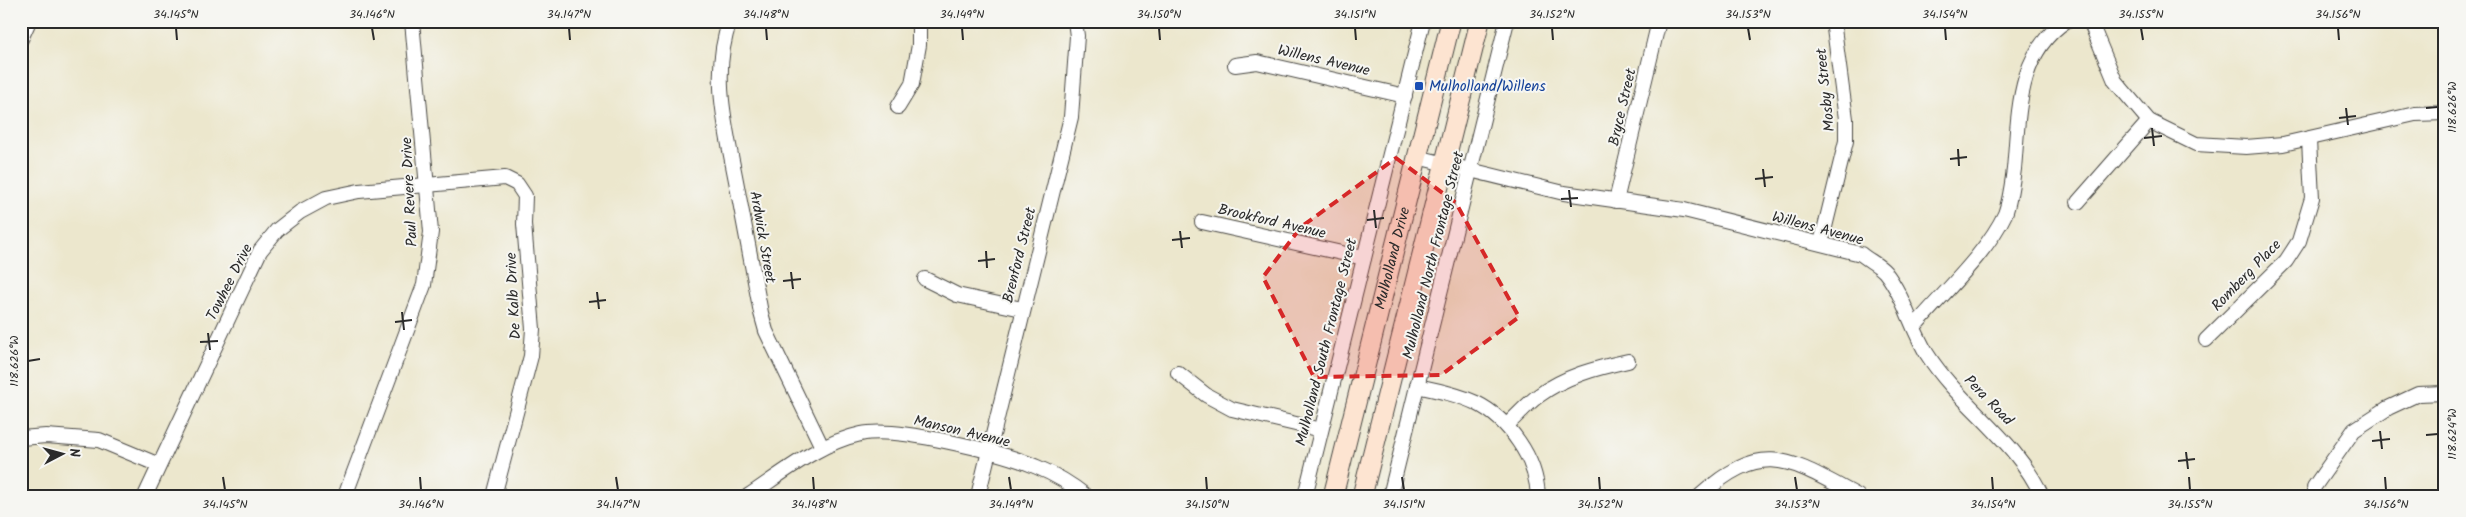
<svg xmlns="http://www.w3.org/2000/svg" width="2466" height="517" font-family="Kalam,sans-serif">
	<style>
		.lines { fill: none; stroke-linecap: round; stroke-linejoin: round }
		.minor-casing { stroke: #484743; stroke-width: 16 }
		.secondary-casing { stroke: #484743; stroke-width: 21 }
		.minor { stroke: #fff; stroke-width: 14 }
		.secondary { stroke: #fde4d1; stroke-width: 19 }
		.marked { fill: #d62828; fill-opacity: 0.2; stroke: #d62828; stroke-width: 4; stroke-dasharray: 10 6; stroke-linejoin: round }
		.ticks { fill: none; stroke: #2b2b2b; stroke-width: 2 }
		.transit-dot { fill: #1a4fb4; stroke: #f6f6f2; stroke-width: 2 }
		.labels { text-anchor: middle; stroke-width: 4; stroke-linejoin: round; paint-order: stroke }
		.street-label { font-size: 15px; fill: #2b2b2b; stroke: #f6f6f2 }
		.transit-label { font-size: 15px; fill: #164399; stroke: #f6f6f2; text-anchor: start }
		.neatline { fill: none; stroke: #2b2b2b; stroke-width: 2 }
		.ticks-label { font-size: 12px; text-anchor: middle; fill: #2b2b2b }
	</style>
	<rect width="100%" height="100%" fill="#f6f6f2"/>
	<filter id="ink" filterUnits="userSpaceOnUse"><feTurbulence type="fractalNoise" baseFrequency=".02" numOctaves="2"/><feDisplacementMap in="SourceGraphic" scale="10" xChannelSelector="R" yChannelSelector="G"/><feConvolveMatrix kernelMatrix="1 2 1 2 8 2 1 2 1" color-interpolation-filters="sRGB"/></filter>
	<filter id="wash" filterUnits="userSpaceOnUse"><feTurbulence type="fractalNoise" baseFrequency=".0096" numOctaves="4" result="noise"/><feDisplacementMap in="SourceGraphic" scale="20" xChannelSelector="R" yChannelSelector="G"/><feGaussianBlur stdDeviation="1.12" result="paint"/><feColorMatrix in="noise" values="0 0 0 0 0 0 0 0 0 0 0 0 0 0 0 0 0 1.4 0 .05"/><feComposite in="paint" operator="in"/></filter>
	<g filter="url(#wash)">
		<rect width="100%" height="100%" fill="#ece7cd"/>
	</g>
	<g filter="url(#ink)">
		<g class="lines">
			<defs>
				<g id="minor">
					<path d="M730,21C710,75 727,132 737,186C745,228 753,271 761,313L766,331L822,447"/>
					<path d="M2090,21L2115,81L2149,121L2196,144L2246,147L2283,144L2415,114L2445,113"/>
					<path d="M21,39L29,21"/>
					<path d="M1235,65L1257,62L1405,96"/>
					<path d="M898,107L912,84L919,45V21"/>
					<path d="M1417,157L1564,193L1684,210L1861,254C1868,260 1879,265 1885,272C1904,296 1911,328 1927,354C1960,406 2016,439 2042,496"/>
					<path d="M1616,201L1659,21"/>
					<path d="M2078,202L2149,121"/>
					<path d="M1202,222L1364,258"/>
					<path d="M1821,243L1846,141V119L1833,21"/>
					<path d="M925,279L957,295L1022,309"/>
					<path d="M1914,327C1942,294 1987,253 2005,214C2010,201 2012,184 2014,169C2019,116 2016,54 2066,21"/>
					<path d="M2206,340L2286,261L2299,241L2312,198L2309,140"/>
					<path d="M1178,373L1206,395L1232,409L1321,430"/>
					<path d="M1417,386C1463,396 1491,401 1519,442C1530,458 1537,476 1538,496"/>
					<path d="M1507,425C1517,416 1527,404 1538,396C1565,376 1596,368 1628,361"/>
					<path d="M21,438L46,436L99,440L159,465"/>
					<path d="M2314,487L2354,430L2388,408L2418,394L2445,393"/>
					<path d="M145,496L260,251L277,230L300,212L326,198L359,191L505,178L517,184L525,196L524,224L533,329L531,356L494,496"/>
					<path d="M345,496L424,285L431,232L412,21"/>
					<path d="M748,496C784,472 819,443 861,434C896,426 1002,452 1037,467C1054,474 1071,484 1086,496"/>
					<path d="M978,496L1071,117L1077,36L1075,21"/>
					<path d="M1305,496L1423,21"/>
					<path d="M1390,496L1507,21"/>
					<path d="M1700,496C1764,438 1790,460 1858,496"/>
				</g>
				<g id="secondary">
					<path id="s1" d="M1333,496L1451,21"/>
					<path d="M1362,496L1480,21"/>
				</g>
			</defs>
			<!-- minor casing -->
			<use href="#minor" class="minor-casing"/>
			<!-- secondary casing -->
			<use href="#secondary" class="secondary-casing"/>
			<!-- minor -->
			<use href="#minor" class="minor"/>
			<!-- secondary -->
			<use href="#secondary" class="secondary"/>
		</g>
	</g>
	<!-- marked area -->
	<path class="marked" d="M1396,158L1456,203L1519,317L1441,375L1314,377L1263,277L1301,227Z"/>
	<!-- ticks -->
	<path class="ticks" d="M176,28L177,40M372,28L374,40M569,28L570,40M766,28L767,40M962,28L963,40M1159,28L1160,40M1355,28L1356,40M1552,28L1553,40M1748,28L1750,40M1945,28L1946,40M2141,28L2143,40M2338,28L2339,40M2346,108L2348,125M2426,108L2438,107M2339,118L2356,116M2152,128L2154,146M2144,138L2162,136M1958,149L1959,166M1950,159L1967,157M1763,169L1765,187M1755,179L1773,177M1569,190L1571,207M1561,199L1578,198M1374,210L1376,228M1367,220L1384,218M1180,231L1182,248M1172,240L1190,238M986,251L987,268M978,261L995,259M791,272L793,289M783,281L801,279M597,292L599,309M589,302L606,300M402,312L404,330M395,322L412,320M208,333L210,350M200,342L218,341M28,361L40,359M2380,431L2382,449M2426,435L2438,434M2372,441L2390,439M2186,452L2188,469M2178,461L2195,459M223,477L225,490M420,477L421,490M616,477L618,490M813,477L814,490M1009,477L1011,490M1206,477L1207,490M1402,477L1404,490M1599,477L1600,490M1795,477L1797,490M1992,477L1993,490M2189,477L2190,490M2385,477L2386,490"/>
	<!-- markers -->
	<rect class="transit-dot" x="1414" y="81" width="10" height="10" rx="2.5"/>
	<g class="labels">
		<!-- street labels -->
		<g class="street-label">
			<text transform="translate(1324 60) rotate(13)" y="5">Willens Avenue</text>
			<text transform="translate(1825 90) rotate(-96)" y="5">Mosby Street</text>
			<text transform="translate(1622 107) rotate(-77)" y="5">Bryce Street</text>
			<text transform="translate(409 192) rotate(-93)" y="5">Paul Revere Drive</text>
			<text transform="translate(1272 221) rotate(13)" y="5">Brookford Avenue</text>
			<text transform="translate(1818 228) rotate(15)" y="5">Willens Avenue</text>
			<text transform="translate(763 237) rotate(80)" y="5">Ardwick Street</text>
			<text transform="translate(1019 255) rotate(-76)" y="5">Brenford Street</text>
			<text transform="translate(1433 255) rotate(-76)" y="5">Mulholland North Frontage Street</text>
			<text dy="5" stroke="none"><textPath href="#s1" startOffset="245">Mulholland Drive</textPath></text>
			<text transform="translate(2246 275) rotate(-46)" y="5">Romberg Place</text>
			<text transform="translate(229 282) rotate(-63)" y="5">Towhee Drive</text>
			<text transform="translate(513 296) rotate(-93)" y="5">De Kalb Drive</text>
			<text transform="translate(1326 342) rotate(-76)" y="5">Mulholland South Frontage Street</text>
			<text transform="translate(1989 400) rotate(46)" y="5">Pera Road</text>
			<text transform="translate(962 431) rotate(13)" y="5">Manson Avenue</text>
		</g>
		<!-- transit labels -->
		<g class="transit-label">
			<text x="1429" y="91">Mulholland/Willens</text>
		</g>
	</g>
	<!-- margin -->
	<rect width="2466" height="517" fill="none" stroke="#f6f6f2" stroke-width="55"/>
	<!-- north arrow -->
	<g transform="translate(62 454) rotate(84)" stroke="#f6f6f2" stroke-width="4" paint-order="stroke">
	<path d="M0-4L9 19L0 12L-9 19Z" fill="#2b2b2b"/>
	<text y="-8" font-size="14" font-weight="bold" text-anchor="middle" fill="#2b2b2b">N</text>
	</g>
	<rect x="28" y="28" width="2410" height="462" class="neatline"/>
	<g class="ticks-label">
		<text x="176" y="18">34.145°N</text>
		<text x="372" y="18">34.146°N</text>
		<text x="569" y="18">34.147°N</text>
		<text x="766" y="18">34.148°N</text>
		<text x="962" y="18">34.149°N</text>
		<text x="1159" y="18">34.150°N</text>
		<text x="1355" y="18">34.151°N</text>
		<text x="1552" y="18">34.152°N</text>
		<text x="1748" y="18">34.153°N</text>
		<text x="1945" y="18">34.154°N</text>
		<text x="2141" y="18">34.155°N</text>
		<text x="2338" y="18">34.156°N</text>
		<text transform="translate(2452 107) rotate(-90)" y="4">118.626°W</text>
		<text transform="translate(14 361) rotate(-90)" y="4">118.626°W</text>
		<text transform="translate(2452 434) rotate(-90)" y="4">118.624°W</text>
		<text x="225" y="508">34.145°N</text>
		<text x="421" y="508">34.146°N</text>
		<text x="618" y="508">34.147°N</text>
		<text x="814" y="508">34.148°N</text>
		<text x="1011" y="508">34.149°N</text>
		<text x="1207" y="508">34.150°N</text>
		<text x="1404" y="508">34.151°N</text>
		<text x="1600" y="508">34.152°N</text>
		<text x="1797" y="508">34.153°N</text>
		<text x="1993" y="508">34.154°N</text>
		<text x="2190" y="508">34.155°N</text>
		<text x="2386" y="508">34.156°N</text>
	</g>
</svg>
